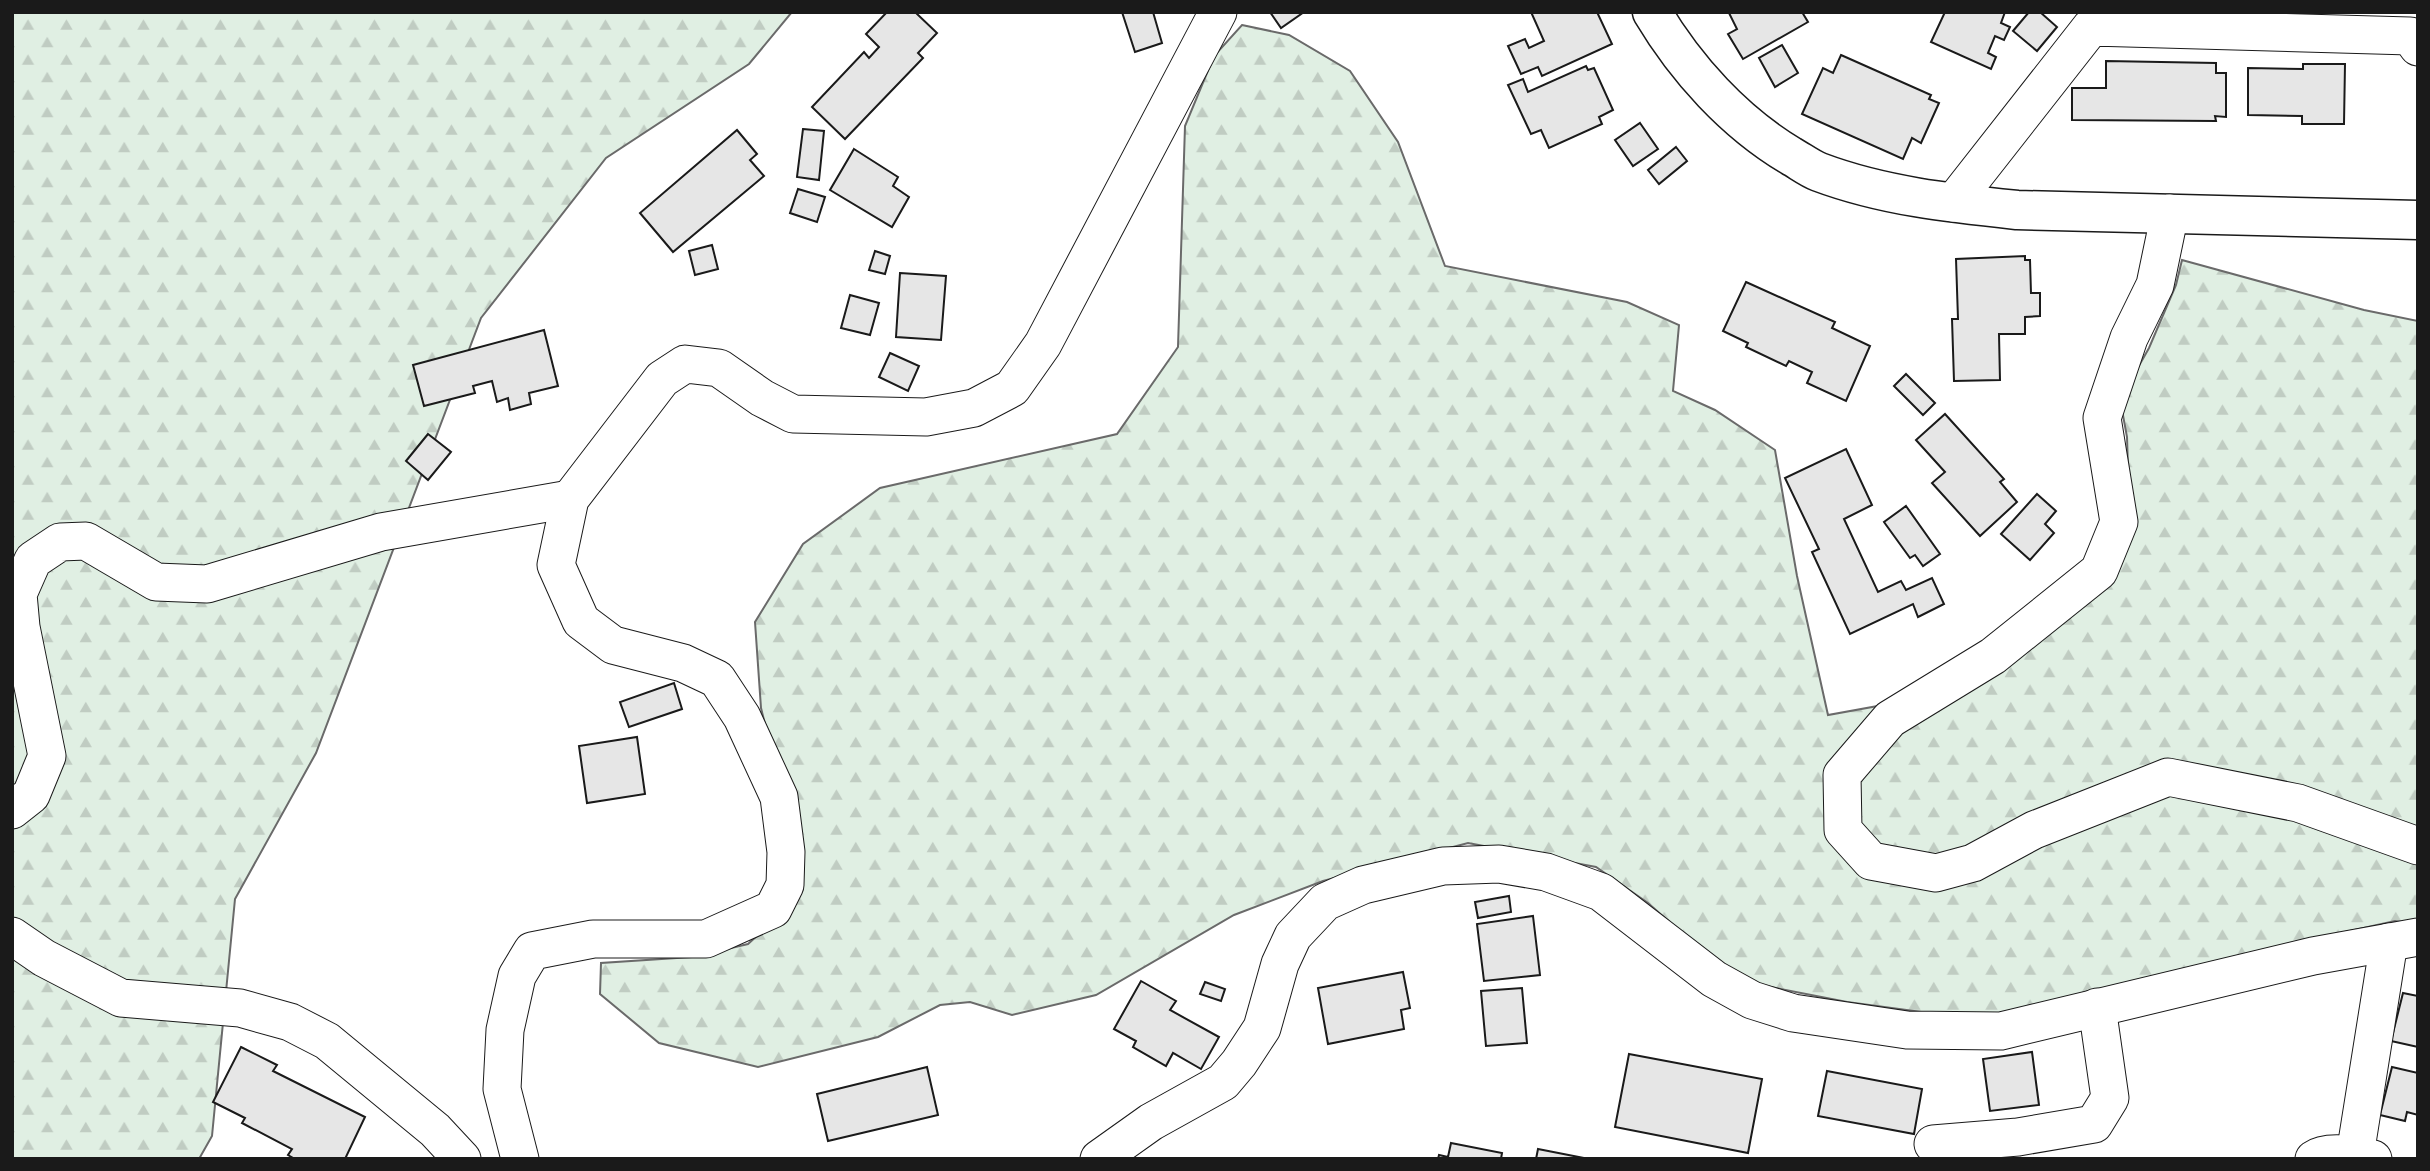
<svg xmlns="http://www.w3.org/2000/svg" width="2430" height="1171" font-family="'Titillium Web',sans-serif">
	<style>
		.forest { fill: url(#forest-firs); stroke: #6a6a6a; stroke-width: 2 }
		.building { fill: #e6e6e6; stroke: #1a1a1a; stroke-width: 2 }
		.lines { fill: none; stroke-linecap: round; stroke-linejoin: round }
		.minor-casing { stroke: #1a1a1a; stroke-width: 39 }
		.tertiary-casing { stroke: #1a1a1a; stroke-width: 41 }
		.minor { stroke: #fff; stroke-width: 37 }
		.tertiary { stroke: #fff; stroke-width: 38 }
	</style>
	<defs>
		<pattern id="forest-firs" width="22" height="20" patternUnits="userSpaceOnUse" patternTransform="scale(1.75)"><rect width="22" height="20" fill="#e0efe3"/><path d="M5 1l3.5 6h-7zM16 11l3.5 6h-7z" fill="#c0ccc2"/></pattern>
	</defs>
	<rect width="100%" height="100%" fill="#fff"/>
	<!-- forest -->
	<g class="forest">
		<path d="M12,12H792L749,64L606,158L481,318L316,753L235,899L212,1136L199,1159H12Z"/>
		<path d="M1242,25L1289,35L1350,71L1398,142L1445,266L1627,302L1679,325L1673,391L1715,410L1775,450L1797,576L1828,715L1949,693L2086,586L2129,500L2127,437L2120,399L2149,348L2176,285L2182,260L2364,310L2418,321V925L2395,921L2286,945L2031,1009L1966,1018L1847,1002L1750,983L1716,963L1648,903L1596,867L1468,843L1323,881L1234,915L1096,995L1012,1015L970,1002L940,1005L878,1037L758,1067L659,1043L600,994L601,963L692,957L748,944L796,900L803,875L761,708L755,622L803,544L880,488L1117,434L1178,347L1185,126L1214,56Z"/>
	</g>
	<!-- building -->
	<g class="building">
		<path d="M887,12H915L937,33L918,53L923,58L845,139L812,107L864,52L869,58L879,47L866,34Z"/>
		<path d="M1122,12H1153L1162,43L1135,52Z"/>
		<path d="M1270,12H1304L1281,28Z"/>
		<path d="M1531,12H1597L1612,44L1542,76L1538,67L1521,74L1508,46L1525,39L1529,48L1544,41Z"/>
		<path d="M1730,12H1802L1808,22L1743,59L1728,34L1737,29L1729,13Z"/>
		<path d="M1945,12H2005L2001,23L2010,27L2004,40L1995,36L1988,53L1996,57L1991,69L1931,42Z"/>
		<path d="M2029,12H2040L2057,27L2037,51L2013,31Z"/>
		<path d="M1782,45L1798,73L1775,87L1759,58Z"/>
		<path d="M1841,55L1931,95L1929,99L1939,103L1921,143L1912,138L1903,159L1802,114L1823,68L1833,73Z"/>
		<path d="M2106,61L2216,63V73H2226V117L2215,116L2216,121L2072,120V88H2106Z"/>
		<path d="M2303,64H2345L2344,124H2302V116L2248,115V68L2303,69Z"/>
		<path d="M1586,66L1588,70L1594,68L1613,110L1599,117L1602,124L1549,148L1541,130L1531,134L1508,85L1523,79L1528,92Z"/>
		<path d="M1640,123L1658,149L1633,166L1615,140Z"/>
		<path d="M803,129L824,131L819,180L797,177Z"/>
		<path d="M737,130L757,154L750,160L764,176L673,252L640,213Z"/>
		<path d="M1676,147L1687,161L1659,184L1648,170Z"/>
		<path d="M854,149L898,177L893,186L909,197L892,227L830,190Z"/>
		<path d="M798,189L825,197L817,222L790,213Z"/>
		<path d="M712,245L718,269L695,275L689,251Z"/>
		<path d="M875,251L890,256L885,274L869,270Z"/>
		<path d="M2025,256V260H2030L2031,293H2040V316L2025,317V334H1999L2000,380L1954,381L1952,319H1958L1956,259Z"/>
		<path d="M900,273L946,276L941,340L896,337Z"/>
		<path d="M1746,282L1835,322L1832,328L1870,346L1846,401L1807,383L1812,372L1789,361L1786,366L1746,347L1748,343L1723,331Z"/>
		<path d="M850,295L879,303L870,335L841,328Z"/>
		<path d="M544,330L558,386L529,393L531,404L510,410L508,398L497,402L492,381L473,386L475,393L424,406L413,365Z"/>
		<path d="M890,353L919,366L908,391L879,377Z"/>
		<path d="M1906,374L1935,403L1923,415L1894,386Z"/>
		<path d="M1945,414L2004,479L2000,482L2017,502L1980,536L1932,483L1945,472L1916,440Z"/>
		<path d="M428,434L451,452L428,480L406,461Z"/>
		<path d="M1846,449L1872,505L1844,519L1878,592L1901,581L1906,590L1932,578L1944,604L1918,617L1913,604L1850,634L1812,552L1819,549L1785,478Z"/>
		<path d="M2037,494L2056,511L2045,524L2054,533L2030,560L2001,534Z"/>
		<path d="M1906,506L1940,554L1923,566L1915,555L1910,558L1884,522Z"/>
		<path d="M674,683L682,709L629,727L620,702Z"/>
		<path d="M637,737L645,794L587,803L579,746Z"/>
		<path d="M1509,896L1511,912L1478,918L1475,902Z"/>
		<path d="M1533,916L1540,975L1484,981L1477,924Z"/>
		<path d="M1403,972L1410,1008L1401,1010L1404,1029L1328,1044L1318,988Z"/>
		<path d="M1141,981L1176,1001L1170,1010L1219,1037L1201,1069L1173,1053L1166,1066L1133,1047L1136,1041L1114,1029Z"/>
		<path d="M1205,982L1225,989L1221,1001L1200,994Z"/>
		<path d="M1522,988L1527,1043L1486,1046L1481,991Z"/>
		<path d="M2403,993L2418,996V1047L2391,1041Z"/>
		<path d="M241,1047L277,1065L273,1071L365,1117L345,1159H295L288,1155L292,1149L242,1123L245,1118L213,1102Z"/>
		<path d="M2032,1052L2039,1105L1990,1111L1983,1059Z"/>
		<path d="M1629,1054L1762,1079L1748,1153L1615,1127Z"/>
		<path d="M927,1067L938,1115L828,1141L817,1094Z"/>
		<path d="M2392,1067L2418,1073V1115L2407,1112L2405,1121L2380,1115Z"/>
		<path d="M1827,1071L1922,1089L1914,1134L1818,1116Z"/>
		<path d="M1451,1143L1502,1153L1501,1159H1438L1439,1155L1448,1157Z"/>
		<path d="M1538,1149L1589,1159H1536Z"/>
	</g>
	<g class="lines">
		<defs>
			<g id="minor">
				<path d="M1953,203L2091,27L2410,36L2418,47"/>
				<path d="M2170,213L2155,285L2129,338L2102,418L2119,522L2099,571L1993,656L1890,719L1842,775L1843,830L1871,861L1936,873L1973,863L2034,830L2168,777L2298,803L2418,846"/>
				<path d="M12,810L31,795L47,756L21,627L18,594L33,560L60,542L86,541L156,582L207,584L381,532L570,499"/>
				<path d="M12,936L44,958L121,998L240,1008L290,1022L327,1041L435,1130L462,1159"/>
				<path d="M1933,1144L2018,1137L2094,1124L2110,1098L2097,1007"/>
				<path d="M2355,1155L2389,942"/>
				<path d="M520,1159L502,1089L505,1030L517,976L532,951L593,939H706L773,909L785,885L786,852L779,797L742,717L717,679L683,663L613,645L581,621L556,565L570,499L662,379L685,364L719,368L762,398L793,414L926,417L974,408L1012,388L1043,344L1218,12"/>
				<path d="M1099,1159L1151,1122L1223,1082L1239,1063L1262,1028L1280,964L1293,936L1325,902L1363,885L1443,866L1499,864L1546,872L1601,892L1714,979L1752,1000L1793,1013L1907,1030L2001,1031L2313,956L2418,937"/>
				<path d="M2314,1159C2328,1149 2357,1155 2373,1159"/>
			</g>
			<path id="tertiary" d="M1652,12C1686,69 1734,122 1791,156C1800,161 1809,168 1819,172C1883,196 1950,203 2017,210L2418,220"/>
		</defs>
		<!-- minor casing -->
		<use href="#minor" class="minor-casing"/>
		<!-- tertiary casing -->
		<use href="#tertiary" class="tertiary-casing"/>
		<!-- minor -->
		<use href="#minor" class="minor"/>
		<!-- tertiary -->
		<use href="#tertiary" class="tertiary"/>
	</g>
	<!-- border -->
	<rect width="2430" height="1171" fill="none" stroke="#1a1a1a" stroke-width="28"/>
</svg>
